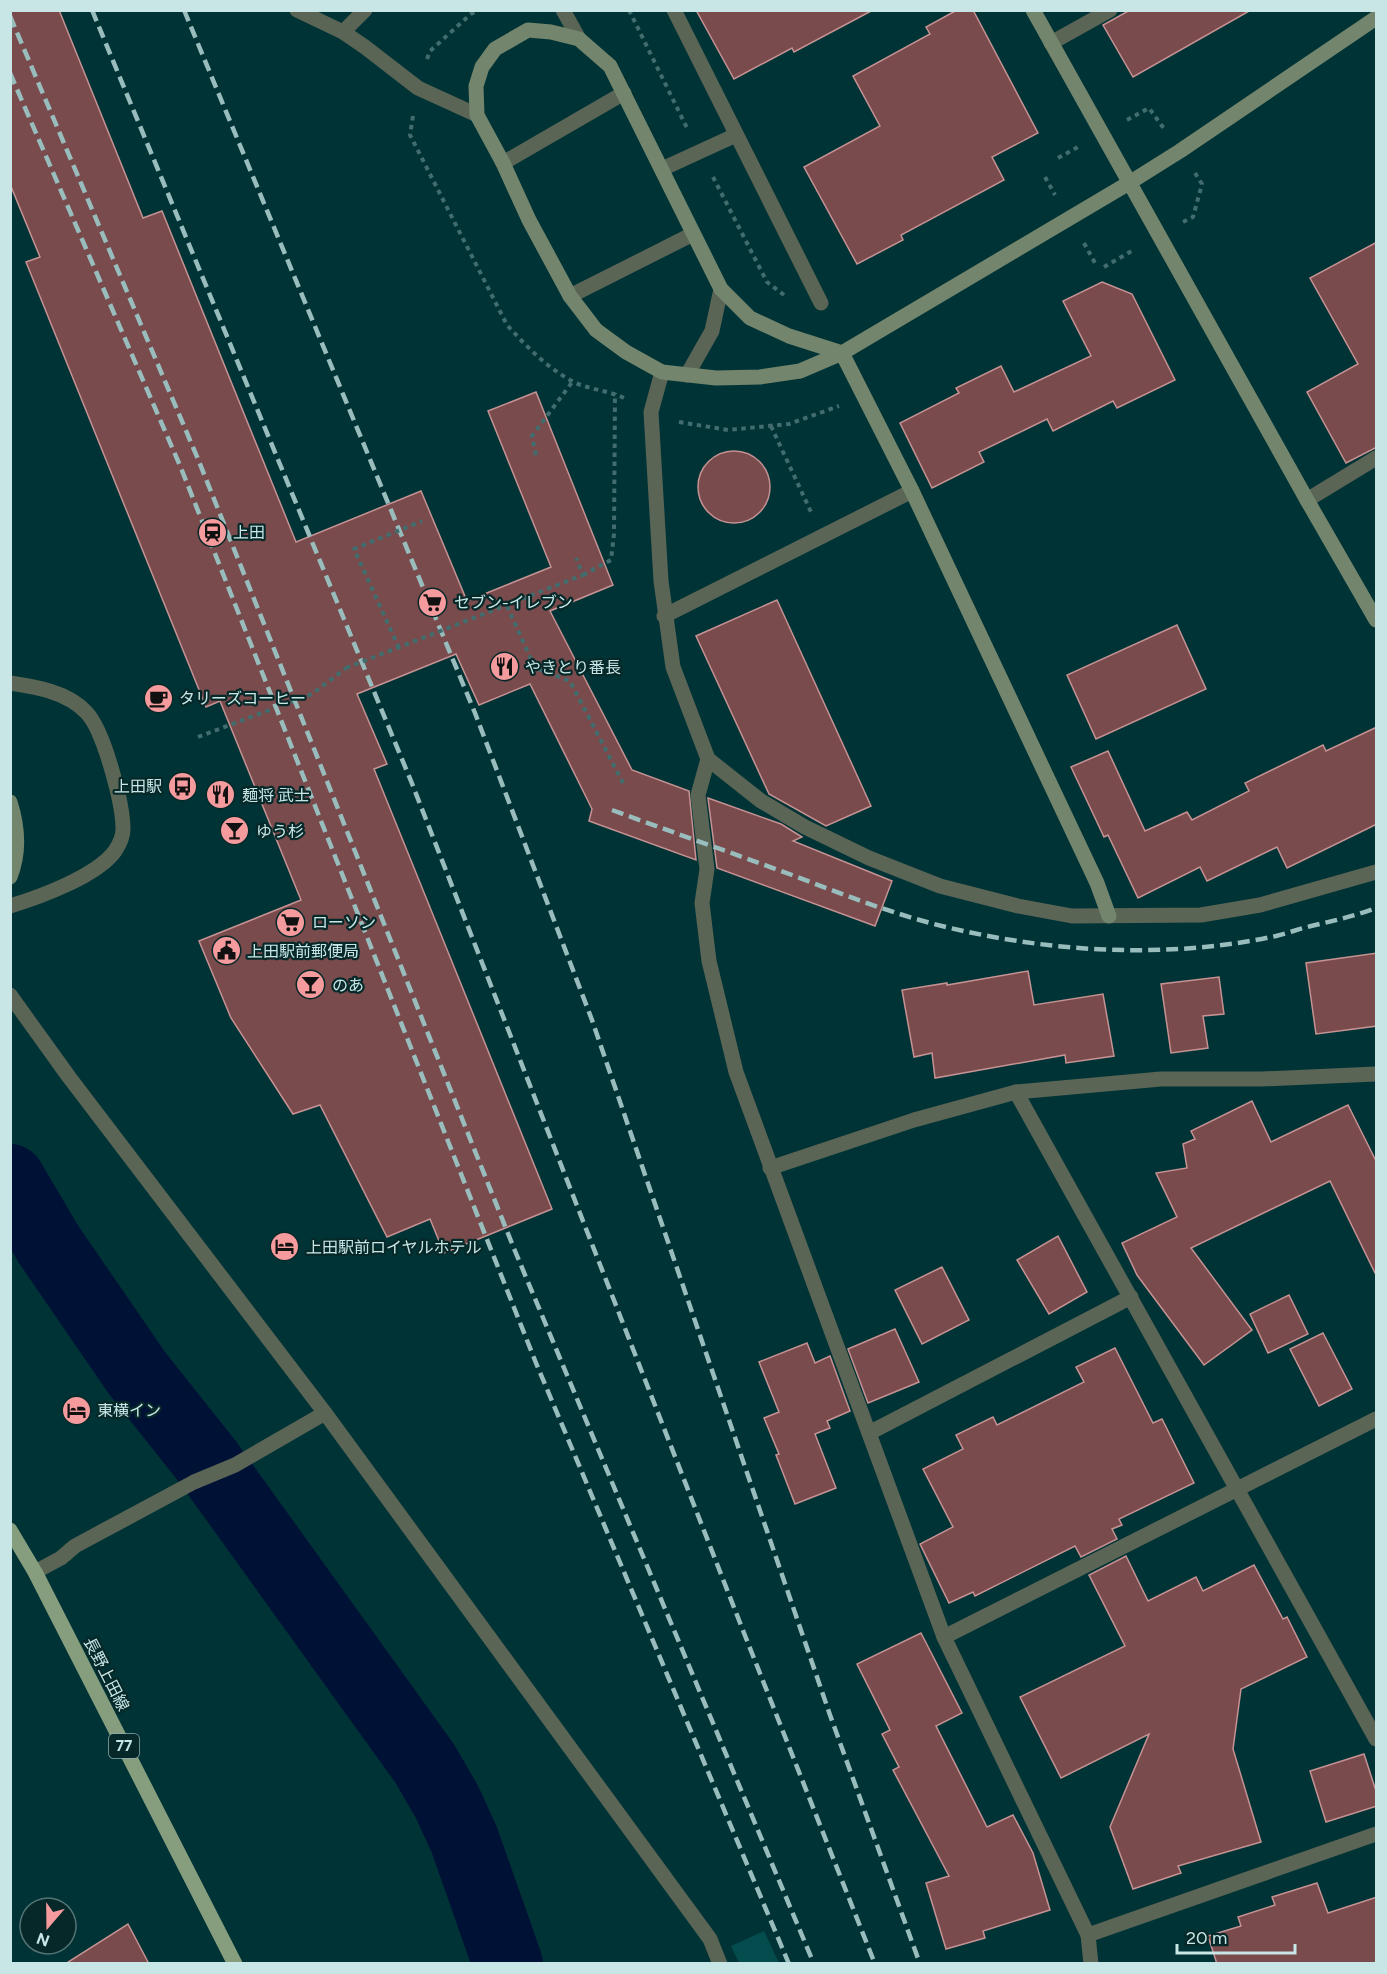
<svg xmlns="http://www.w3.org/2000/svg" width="1387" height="1974" font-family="Figtree,'Noto Sans JP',sans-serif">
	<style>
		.green { fill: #054c4e }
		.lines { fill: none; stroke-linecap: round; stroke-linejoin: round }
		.river { stroke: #001136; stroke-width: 70 }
		.building { fill: #794b4c; stroke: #c69293; stroke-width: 1.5 }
		.path { stroke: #416d6e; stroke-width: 4; stroke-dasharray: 4.5 4.5; stroke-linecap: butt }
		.lane { stroke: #5a6556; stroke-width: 15 }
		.street { stroke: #5a6556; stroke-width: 15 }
		.secondary { stroke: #73856c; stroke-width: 15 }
		.primary { stroke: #869e7e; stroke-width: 15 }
		.rail { stroke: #99bcbd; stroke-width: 4.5; stroke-dasharray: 12 6; stroke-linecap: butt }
		.path-bridge { stroke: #416d6e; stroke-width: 4; stroke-dasharray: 4.5 4.5; stroke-linecap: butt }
		.labels { text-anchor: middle; stroke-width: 4.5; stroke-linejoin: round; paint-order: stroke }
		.shield { fill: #062828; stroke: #8eadad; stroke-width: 1.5 }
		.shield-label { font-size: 15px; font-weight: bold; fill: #c8e6e6 }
		.poi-label { font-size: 16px; fill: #c8e6e6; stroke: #062828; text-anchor: start }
		.street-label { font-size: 16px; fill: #c8e6e6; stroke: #062828 }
	</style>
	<rect width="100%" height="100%" fill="#003335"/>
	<!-- green -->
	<path class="green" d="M764,1931L779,1963H739L731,1946Z"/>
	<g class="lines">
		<!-- river -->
		<path class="river" d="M10,1179L49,1245L137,1373L207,1461L425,1764L447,1802L464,1839L508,1964"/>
	</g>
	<!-- building -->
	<g class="building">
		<path d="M10,10H59L143,218L162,211L296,542L421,491L467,601L551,567L488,411L536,392L613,585L550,611L632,770L689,791L696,860L589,821L592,809L530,684L479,705L456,654L357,694L387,764L374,769L552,1209L444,1253L430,1219L387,1237L320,1105L293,1114L231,1018L199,941L301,900L220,701L206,707L26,262L40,257L10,184Z"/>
		<path d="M696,10H873L794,52L792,48L734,79Z"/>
		<path d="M957,10H973L1038,133L992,157L1004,180L901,235L903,240L857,264L804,167L880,126L853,76L930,34L926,27Z"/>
		<path d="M1130,10H1251L1133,77L1103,25Z"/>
		<path d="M1377,242V447L1346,463L1307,392L1358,364L1310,278Z"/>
		<path d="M1102,282L1132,294L1175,380L1117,408L1113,401L1053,431L1047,419L979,452L984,462L932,488L900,423L959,393L956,388L1001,366L1014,392L1091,356L1063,301Z"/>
		<circle cx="734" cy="487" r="36"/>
		<path d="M777,600L871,806L826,826L769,794L696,636Z"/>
		<path d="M1177,625L1206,689L1096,739L1067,675Z"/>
		<path d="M1377,727V824L1287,868L1277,847L1207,881L1200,867L1138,898L1108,835L1104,837L1071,767L1108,751L1145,831L1187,812L1192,820L1249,791L1245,783L1323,745L1326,751Z"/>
		<path d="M708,798L781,824L802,837L793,841L892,881L875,926L717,868Z"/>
		<path d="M1377,953V1026L1316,1034L1306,963Z"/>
		<path d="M1028,971L1034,1005L1103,994L1114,1056L1066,1063L1065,1055L935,1078L932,1053L914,1057L902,990L947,983V985Z"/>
		<path d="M1219,977L1224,1014L1203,1016L1208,1048L1171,1053L1161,984Z"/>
		<path d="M1252,1101L1271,1142L1348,1105L1377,1163V1277L1330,1181L1191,1248L1252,1330L1204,1365L1137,1275L1122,1243L1177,1217L1156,1173L1187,1168L1183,1144L1195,1139L1191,1131Z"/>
		<path d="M1058,1236L1087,1292L1049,1314L1017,1260Z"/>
		<path d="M942,1267L969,1320L922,1344L895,1290Z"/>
		<path d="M1289,1295L1308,1334L1268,1353L1250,1314Z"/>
		<path d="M895,1329L919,1382L868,1403L848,1349Z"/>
		<path d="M1323,1333L1352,1389L1319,1406L1290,1349Z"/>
		<path d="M807,1343L815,1363L830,1356L850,1411L827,1421L830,1428L815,1434L836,1488L795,1504L776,1455L779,1454L764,1418L779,1412L759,1362Z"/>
		<path d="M1115,1348L1153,1423L1162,1419L1194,1483L1119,1519L1122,1525L1112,1529L1117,1539L1081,1557L1075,1546L975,1596L973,1592L949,1603L920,1544L953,1527L923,1469L963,1449L956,1435L993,1417L997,1425L1084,1382L1076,1367Z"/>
		<path d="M1126,1556L1148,1601L1196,1577L1203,1591L1254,1565L1283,1619L1287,1617L1307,1657L1241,1689L1233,1749L1261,1842L1178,1866L1181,1873L1133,1889L1110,1827L1149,1734L1061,1778L1020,1697L1125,1646L1089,1575Z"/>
		<path d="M921,1633L962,1713L936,1726L987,1827L1013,1815L1033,1853L1050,1910L983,1931L985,1938L946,1949L926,1883L949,1876L893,1770L899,1767L882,1734L890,1730L857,1664Z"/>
		<path d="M1364,1754L1377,1794V1806L1326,1822L1310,1771Z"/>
		<path d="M1317,1883L1328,1913L1377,1897V1964H1217L1208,1936L1241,1926L1238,1917L1275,1905L1272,1897Z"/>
		<path d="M128,1924L149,1964H65Z"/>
	</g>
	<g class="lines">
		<!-- path -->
		<g class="path">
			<path d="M629,10L687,128"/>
			<path d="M427,59L430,51L471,14L479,10"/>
			<path d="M413,116L410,135L507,325C526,346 546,367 572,381C588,390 609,390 626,399"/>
			<path d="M1127,120L1149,108L1165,130"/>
			<path d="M1058,158L1078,147"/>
			<path d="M713,177L767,282L784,295"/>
			<path d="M1045,177L1055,195"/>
			<path d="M1183,222L1193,217L1202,184L1195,173"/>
			<path d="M1084,243L1095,263"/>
			<path d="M1104,267L1135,249"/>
			<path d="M679,422L728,430L789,424L839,406"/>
			<path d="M771,426L811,512"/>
			<path d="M536,455L532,436L573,381"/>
			<path d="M583,575L611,560L614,534L615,393"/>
			<path d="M507,606L535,668L570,681L624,785"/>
			<path d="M198,737L312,694L346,668"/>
		</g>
		<!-- lane -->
		<g class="lane">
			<path d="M503,163L624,93"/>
			<path d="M570,296L693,234"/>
			<path d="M1307,500L1376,458"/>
			<path d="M664,616L912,491"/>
			<path d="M10,683C37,687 67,692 86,712C104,730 123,804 123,829C123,836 119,845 115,851C97,876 40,897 10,906"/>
		</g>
		<!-- street -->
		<g class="street">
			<path d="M297,10L343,32L365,47L418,88L477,115"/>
			<path d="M563,10L579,39"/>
			<path d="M674,10L821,303"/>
			<path d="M343,32L365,10"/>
			<path d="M1051,43L1110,10"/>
			<path d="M662,169L736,135"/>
			<path d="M662,372L651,412L661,581L673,667L708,759L761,801L805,827L869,858L940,886L1018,906L1072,916L1201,915L1260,905L1376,872"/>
			<path d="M687,375L712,331L721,289"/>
			<path d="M708,759L698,795L707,869L702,903L709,961L736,1072L944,1637L1088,1935L1091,1964"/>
			<path d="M10,995L69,1077L325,1413L710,1939L720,1964"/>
			<path d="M1016,1092L1376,1739"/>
			<path d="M770,1168L914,1120L1016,1092L1161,1079H1262L1376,1074"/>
			<path d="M869,1433L1131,1297"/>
			<path d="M35,1572L61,1558L75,1546L194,1482L235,1465L325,1413"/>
			<path d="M944,1637L1376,1419"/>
			<path d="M1088,1935L1376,1834"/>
		</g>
		<!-- secondary -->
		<g class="secondary">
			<path d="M1033,10L1307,500L1376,620"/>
			<path d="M10,802C18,827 20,852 10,877"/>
			<path d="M1109,916L1097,883L912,491L842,353L789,336L750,318L721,289L610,66L579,39L551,32L528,30L495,49L482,67L476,86L477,115L503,163L529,220L570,296L596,330L626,352L662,372L716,378L760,377L800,371L842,353L1129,183L1180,151L1376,18"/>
		</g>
		<!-- primary -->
		<path class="primary" d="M10,1530L35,1572L235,1964"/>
		<!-- rail -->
		<g class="rail">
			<path d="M92,10L411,781L744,1633L875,1964"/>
			<path d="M184,10L475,713L592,1020L830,1715L920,1964"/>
			<path d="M10,16L198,459L515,1251L814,1964"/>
			<path d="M10,73L181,468L536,1363L789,1964"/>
			<path d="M612,810C672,832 732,853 792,875C839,893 885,911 934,924C1044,952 1164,960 1276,936C1288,933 1299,929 1311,926C1333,921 1355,916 1376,908"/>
		</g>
		<!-- path-bridge -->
		<g class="path-bridge">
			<path d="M399,648L354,549L422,521"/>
			<path d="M346,668L583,575L576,558"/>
		</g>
	</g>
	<!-- icons -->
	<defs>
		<symbol id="station-disc" viewBox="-11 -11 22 22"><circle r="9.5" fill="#f59b9e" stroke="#062828"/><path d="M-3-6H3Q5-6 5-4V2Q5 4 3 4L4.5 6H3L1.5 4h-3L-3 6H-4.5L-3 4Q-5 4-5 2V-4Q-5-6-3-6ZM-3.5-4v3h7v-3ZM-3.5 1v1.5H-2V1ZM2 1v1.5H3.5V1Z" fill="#111"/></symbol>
		<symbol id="supermarket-disc" viewBox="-11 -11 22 22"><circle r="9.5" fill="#f59b9e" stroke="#062828"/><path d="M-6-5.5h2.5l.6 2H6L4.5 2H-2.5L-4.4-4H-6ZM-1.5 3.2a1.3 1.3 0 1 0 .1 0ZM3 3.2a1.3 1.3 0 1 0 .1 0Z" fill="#111"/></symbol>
		<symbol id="restaurant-disc" viewBox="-11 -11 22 22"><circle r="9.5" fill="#f59b9e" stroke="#062828"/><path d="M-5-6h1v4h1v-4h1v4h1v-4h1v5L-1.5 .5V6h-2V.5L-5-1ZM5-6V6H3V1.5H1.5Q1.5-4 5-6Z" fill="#111"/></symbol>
		<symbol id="cafe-disc" viewBox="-11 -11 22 22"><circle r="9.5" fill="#f59b9e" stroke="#062828"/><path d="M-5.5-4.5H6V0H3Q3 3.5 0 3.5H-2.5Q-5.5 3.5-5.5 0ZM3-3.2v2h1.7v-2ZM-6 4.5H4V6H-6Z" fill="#111"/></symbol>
		<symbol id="bus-disc" viewBox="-11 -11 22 22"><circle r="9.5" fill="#f59b9e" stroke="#062828"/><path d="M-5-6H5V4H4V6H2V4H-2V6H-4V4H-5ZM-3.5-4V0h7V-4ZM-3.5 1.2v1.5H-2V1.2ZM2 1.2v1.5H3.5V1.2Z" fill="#111"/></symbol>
		<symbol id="bar-disc" viewBox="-11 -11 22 22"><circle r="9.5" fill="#f59b9e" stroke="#062828"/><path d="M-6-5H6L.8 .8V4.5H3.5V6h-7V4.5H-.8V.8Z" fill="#111"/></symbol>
		<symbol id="civic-disc" viewBox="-11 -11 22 22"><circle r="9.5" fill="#f59b9e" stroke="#062828"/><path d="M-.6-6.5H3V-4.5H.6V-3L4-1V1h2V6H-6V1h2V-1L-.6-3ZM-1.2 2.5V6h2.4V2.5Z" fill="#111"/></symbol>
		<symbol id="hotel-disc" viewBox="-11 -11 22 22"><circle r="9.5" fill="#f59b9e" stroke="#062828"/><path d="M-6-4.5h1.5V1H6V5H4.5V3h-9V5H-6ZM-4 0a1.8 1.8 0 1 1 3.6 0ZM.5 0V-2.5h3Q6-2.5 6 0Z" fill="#111"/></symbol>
	</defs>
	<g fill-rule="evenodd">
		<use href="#station-disc" x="196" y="516" width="33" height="33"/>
		<use href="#supermarket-disc" x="416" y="586" width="33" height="33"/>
		<use href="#restaurant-disc" x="488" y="650" width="33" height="33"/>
		<use href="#cafe-disc" x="142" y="682" width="33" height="33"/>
		<use href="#bus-disc" x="166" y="770" width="33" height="33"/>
		<use href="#restaurant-disc" x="204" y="778" width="33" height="33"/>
		<use href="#bar-disc" x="218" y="814" width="33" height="33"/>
		<use href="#supermarket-disc" x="274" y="906" width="33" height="33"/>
		<use href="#civic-disc" x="210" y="934" width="33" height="33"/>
		<use href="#bar-disc" x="294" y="968" width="33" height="33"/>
		<use href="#hotel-disc" x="268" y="1230" width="33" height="33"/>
		<use href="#hotel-disc" x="60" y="1394" width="33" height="33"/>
	</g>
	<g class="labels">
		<!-- shield labels -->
		<rect class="shield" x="109" y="1734" width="30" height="24" rx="4.5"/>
		<g class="shield-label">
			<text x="124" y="1751">77</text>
		</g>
		<!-- poi labels -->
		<g class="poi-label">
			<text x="233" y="538">上田</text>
			<text x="454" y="608">セブン-イレブン</text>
			<text x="525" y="673">やきとり番長</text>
			<text x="179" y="704">タリーズコーヒー</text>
			<text x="162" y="792" text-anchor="end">上田駅</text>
			<text x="242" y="801">麺将 武士</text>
			<text x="256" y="837">ゆう杉</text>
			<text x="312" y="928">ローソン</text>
			<text x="247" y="957">上田駅前郵便局</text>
			<text x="332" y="991">のあ</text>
			<text x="306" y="1253">上田駅前ロイヤルホテル</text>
			<text x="97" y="1416">東横イン</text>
		</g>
		<!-- street labels -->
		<g class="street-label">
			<text transform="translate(107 1674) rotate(63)" y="6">長野上田線</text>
		</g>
	</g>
	<!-- border -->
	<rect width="1387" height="1974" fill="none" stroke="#c8e6e6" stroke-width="24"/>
	<!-- north arrow -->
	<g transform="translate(48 1926) rotate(200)"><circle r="28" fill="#062828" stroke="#547474" stroke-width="1.5"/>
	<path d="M0-4.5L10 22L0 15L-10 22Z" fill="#f59b9e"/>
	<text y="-9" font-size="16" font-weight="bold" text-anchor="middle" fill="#c8e6e6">N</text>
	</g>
	<!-- scale -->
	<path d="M1177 1944v9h118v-9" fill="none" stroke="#c8e6e6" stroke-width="3"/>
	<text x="1186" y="1944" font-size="18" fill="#c8e6e6" stroke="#062828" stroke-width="4.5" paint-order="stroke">20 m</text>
</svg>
